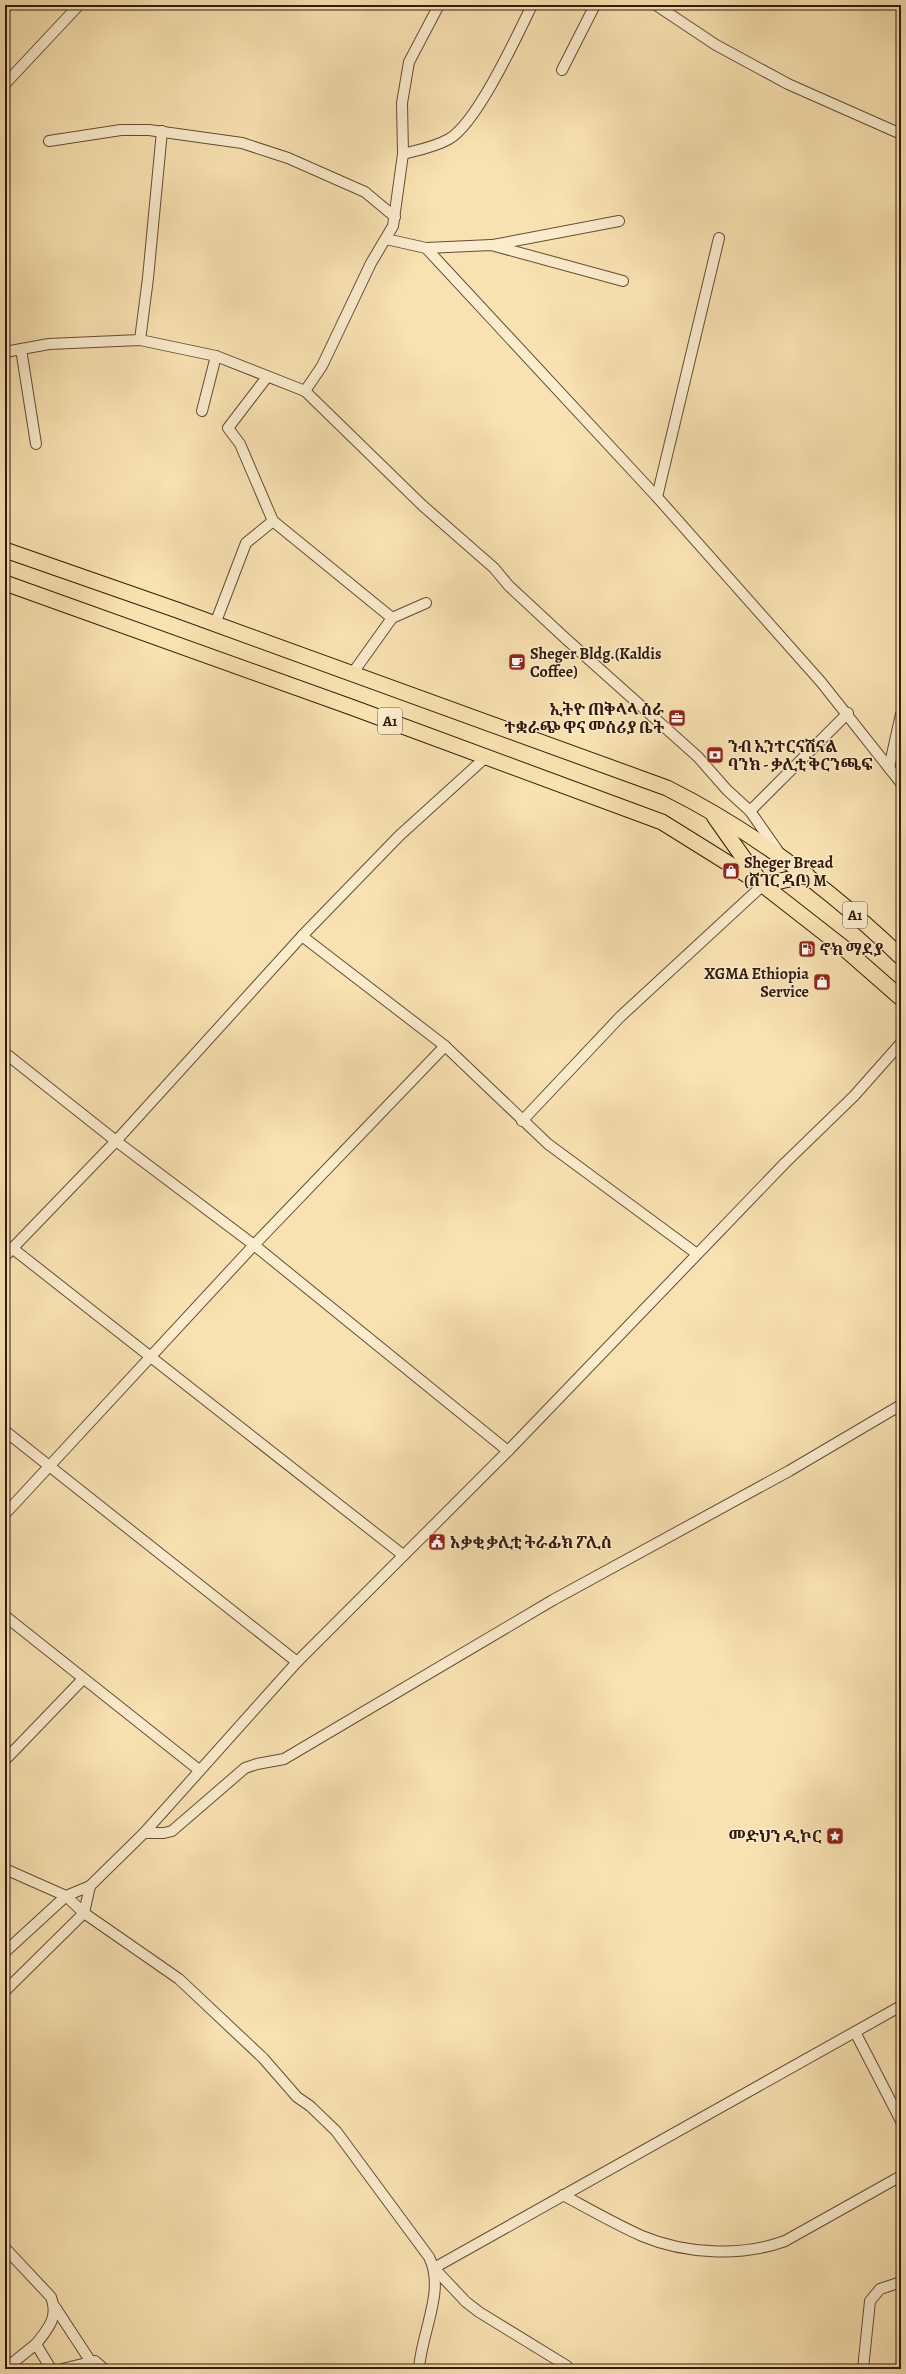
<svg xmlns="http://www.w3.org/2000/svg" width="906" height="2374" font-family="Alegreya,'Noto Serif Ethiopic',serif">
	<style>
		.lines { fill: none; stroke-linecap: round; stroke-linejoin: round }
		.minor-casing { stroke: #644c36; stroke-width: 12 }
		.primary-casing { stroke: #321a0c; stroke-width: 17 }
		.minor { stroke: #fbeccd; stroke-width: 10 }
		.primary { stroke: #f9e2b2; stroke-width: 15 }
		.labels { text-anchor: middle; stroke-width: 3; stroke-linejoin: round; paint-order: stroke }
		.shield { fill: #fbeccd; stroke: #6e5946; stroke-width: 1 }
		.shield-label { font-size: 15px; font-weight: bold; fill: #321a0c }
		.poi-label { font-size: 16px; font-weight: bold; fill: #321a0c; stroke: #fbeccd; text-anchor: start }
	</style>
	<rect width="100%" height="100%" fill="#f9e2b2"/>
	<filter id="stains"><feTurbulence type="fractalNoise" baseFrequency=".005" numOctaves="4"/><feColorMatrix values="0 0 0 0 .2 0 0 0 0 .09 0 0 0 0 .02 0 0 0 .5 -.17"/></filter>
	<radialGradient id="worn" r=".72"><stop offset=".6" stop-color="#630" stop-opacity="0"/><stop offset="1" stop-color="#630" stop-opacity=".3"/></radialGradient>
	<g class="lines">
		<defs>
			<g id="minor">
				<path d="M656,5L716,45L788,84L901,134"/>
				<path d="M562,70L595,5"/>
				<path d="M5,84L79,5"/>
				<path d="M49,141L121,130H149L242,143L288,158L365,192L395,217"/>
				<path d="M403,154C419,150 435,147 449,139C477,123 517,36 532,5"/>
				<path d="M386,239L426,248L657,497L821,682L901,783"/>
				<path d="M493,245L619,221"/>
				<path d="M426,248L491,245L623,281"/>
				<path d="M140,340L148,278L162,131"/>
				<path d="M21,349L36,444"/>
				<path d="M5,352L49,344L140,340L216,356L305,391L422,505L494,568L509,586L565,638L698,757L727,790L750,811L778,851"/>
				<path d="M267,377L228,428L240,444L273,521L392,618L352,674"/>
				<path d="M305,391L322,366L371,263L393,226L403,154L402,103L409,62L439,5"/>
				<path d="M202,411L216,356"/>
				<path d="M657,497L719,238"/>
				<path d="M392,618L426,603"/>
				<path d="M215,624L246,543L273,521"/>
				<path d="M889,768L901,714"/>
				<path d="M750,811L848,713"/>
				<path d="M302,936L445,1046L548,1144L697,1254"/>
				<path d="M5,1053L116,1141L254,1245L508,1451"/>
				<path d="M522,1121L620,1017L763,885"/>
				<path d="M12,1248L403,1555"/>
				<path d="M5,1256L116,1141L302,936L399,836L486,757"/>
				<path d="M5,1431L297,1662"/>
				<path d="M5,1514L254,1245L445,1046"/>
				<path d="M5,1616L199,1770"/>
				<path d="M5,1760L83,1679"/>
				<path d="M144,1833H164L172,1831L245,1768L257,1764L284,1759L553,1600L789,1471L901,1405"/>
				<path d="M5,1869L66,1896L84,1913L179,1979L263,2058L297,2097L310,2106L336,2131L429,2257C446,2290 421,2333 419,2369"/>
				<path d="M5,1952L66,1896L90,1886L144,1833L297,1662L508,1451L785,1163L854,1096L901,1043"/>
				<path d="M5,1991L84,1913L90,1886"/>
				<path d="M855,2032L901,2121"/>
				<path d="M563,2195C589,2209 615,2224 642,2236C685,2254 741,2257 785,2241L901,2176"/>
				<path d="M5,2248L51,2297C59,2317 48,2329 36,2344"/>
				<path d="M55,2307L91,2362"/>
				<path d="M567,2366L479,2312L466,2302L434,2268L901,2006"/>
				<path d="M5,2369L36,2344L51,2369"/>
				<path d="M62,2369L95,2361L104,2369"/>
				<path d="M863,2369L870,2301L880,2289L901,2282"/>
			</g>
			<g id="primary">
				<path d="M5,550L177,610L667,788C755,832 830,889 901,957"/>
				<path d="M5,583L351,707L662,822L763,885L845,949L901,998"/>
				<path d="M714,816L759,880"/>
				<path d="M763,885L807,875"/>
			</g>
		</defs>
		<!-- minor casing -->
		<use href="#minor" class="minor-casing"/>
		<!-- primary casing -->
		<use href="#primary" class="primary-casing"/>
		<!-- minor -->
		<use href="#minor" class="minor"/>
		<!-- primary -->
		<use href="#primary" class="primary"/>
	</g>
	<!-- icons -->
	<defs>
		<symbol id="cafe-square" viewBox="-11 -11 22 22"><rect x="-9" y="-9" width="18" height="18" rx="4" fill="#8f2418" stroke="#fbeccd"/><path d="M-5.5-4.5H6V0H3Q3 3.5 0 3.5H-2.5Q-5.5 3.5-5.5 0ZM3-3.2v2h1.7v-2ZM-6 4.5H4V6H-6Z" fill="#fff"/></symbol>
		<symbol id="office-square" viewBox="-11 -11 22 22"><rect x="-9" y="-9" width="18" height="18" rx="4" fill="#8f2418" stroke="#fbeccd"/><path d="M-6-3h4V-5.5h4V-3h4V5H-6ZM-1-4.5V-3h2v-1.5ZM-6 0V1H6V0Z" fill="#fff"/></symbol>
		<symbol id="bank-square" viewBox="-11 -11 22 22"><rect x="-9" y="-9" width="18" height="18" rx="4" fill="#8f2418" stroke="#fbeccd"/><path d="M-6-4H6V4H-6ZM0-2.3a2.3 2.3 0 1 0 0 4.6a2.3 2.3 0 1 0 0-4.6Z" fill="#fff"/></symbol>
		<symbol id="shop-square" viewBox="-11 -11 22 22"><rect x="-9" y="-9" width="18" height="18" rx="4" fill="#8f2418" stroke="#fbeccd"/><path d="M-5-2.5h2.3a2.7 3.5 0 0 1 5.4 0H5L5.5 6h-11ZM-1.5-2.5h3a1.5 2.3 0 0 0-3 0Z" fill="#fff"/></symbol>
		<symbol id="fuel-square" viewBox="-11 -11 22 22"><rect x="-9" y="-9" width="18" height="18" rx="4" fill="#8f2418" stroke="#fbeccd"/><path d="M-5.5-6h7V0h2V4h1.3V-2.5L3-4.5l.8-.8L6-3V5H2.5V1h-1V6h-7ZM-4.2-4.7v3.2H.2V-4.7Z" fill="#fff"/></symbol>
		<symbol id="civic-square" viewBox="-11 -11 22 22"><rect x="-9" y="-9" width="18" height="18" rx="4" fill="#8f2418" stroke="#fbeccd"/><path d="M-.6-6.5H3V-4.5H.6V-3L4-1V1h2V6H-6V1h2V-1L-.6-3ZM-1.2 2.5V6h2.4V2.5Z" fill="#fff"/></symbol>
		<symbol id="sight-square" viewBox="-11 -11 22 22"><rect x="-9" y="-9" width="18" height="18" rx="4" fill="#8f2418" stroke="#fbeccd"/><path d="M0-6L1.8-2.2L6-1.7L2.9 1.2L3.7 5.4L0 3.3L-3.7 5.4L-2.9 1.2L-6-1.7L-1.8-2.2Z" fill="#fff"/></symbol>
	</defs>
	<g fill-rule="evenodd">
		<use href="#cafe-square" x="507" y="652" width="20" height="20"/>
		<use href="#office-square" x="667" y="708" width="20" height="20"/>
		<use href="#bank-square" x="705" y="745" width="20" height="20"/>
		<use href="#shop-square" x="721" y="861" width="20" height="20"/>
		<use href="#fuel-square" x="797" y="939" width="20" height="20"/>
		<use href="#shop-square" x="812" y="972" width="20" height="20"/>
		<use href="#civic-square" x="427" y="1532" width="20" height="20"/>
		<use href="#sight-square" x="825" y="1826" width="20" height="20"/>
	</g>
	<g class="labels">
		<!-- shield labels -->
		<g class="shield">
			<rect x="378" y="708" width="24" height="26" rx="3"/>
			<rect x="843" y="902" width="24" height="26" rx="3"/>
		</g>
		<g class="shield-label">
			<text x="390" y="726">A1</text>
			<text x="855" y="920">A1</text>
		</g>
		<!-- poi labels -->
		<g class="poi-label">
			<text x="530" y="659">Sheger Bldg.(Kaldis<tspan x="530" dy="18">Coffee)</tspan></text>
			<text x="664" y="715" text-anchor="end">ኢትዮ ጠቅላላ ስራ<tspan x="664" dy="18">ተቋራጭ ዋና መስሪያ ቤት</tspan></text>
			<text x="728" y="752">ንብ ኢንተርናሽናል<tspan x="728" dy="18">ባንክ - ቃሊቲ ቅርንጫፍ</tspan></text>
			<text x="744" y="868">Sheger Bread<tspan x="744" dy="18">(ሸገር ዳቦ) M</tspan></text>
			<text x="820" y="955">ኖክ ማደያ</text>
			<text x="809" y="979" text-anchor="end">XGMA Ethiopia<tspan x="809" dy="18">Service</tspan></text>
			<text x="450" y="1548">አቃቂ ቃሊቲ ትራፊክ ፖሊስ</text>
			<text x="822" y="1842" text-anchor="end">መድህን ዲኮር</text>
		</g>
	</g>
	<!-- margin -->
	<rect width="906" height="2374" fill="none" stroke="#f9e2b2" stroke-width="20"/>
	<rect x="6" y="6" width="894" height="2362" fill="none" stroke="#321a0c" stroke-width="2"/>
	<rect x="10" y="10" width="886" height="2354" fill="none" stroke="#321a0c"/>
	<rect width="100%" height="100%" filter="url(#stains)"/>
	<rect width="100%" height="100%" fill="url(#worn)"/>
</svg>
